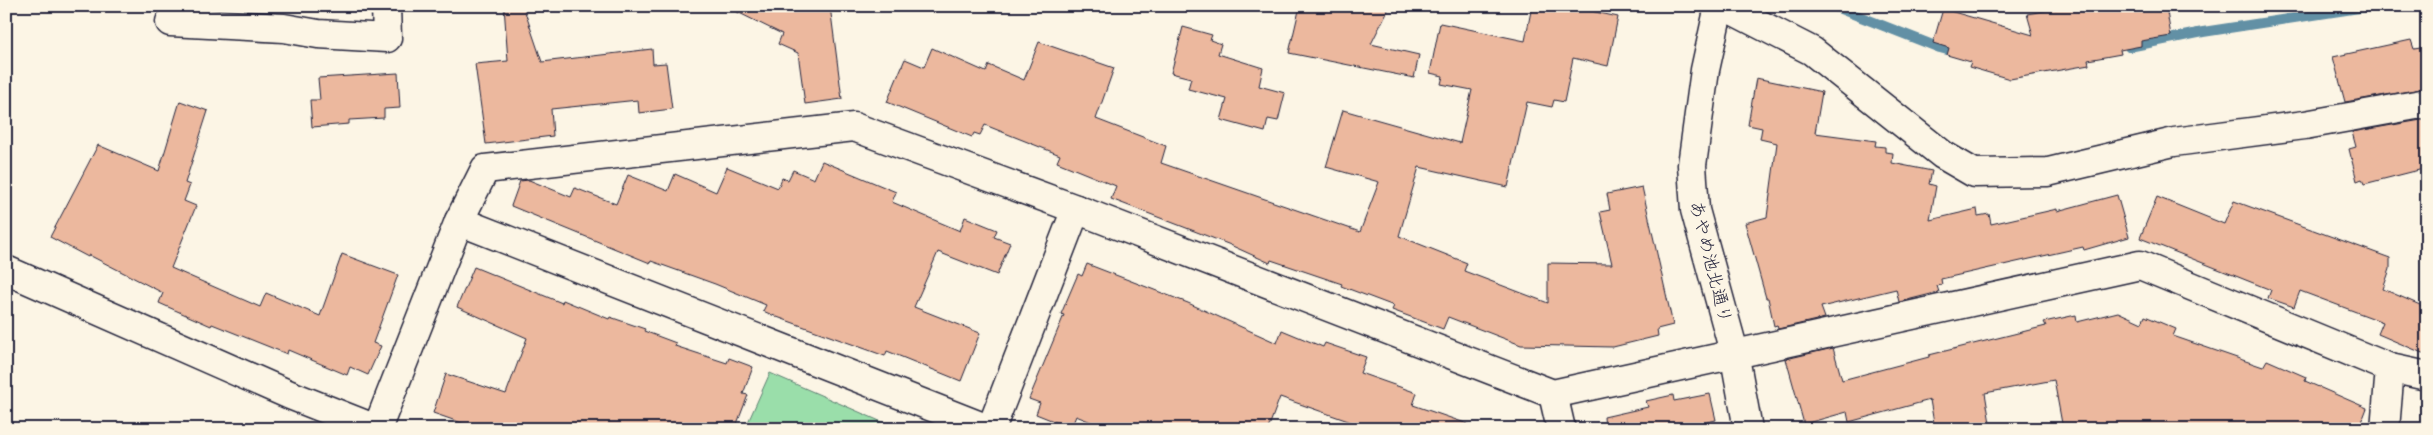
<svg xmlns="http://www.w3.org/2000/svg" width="2433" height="435" font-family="'Patrick Hand','Klee One',sans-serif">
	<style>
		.park { fill: #9adeaa; stroke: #5e8072 }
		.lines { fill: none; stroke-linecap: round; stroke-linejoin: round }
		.stream { stroke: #6290a5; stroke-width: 10 }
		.building { fill: #ecb89e; stroke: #22223b }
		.minor-casing { stroke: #22223b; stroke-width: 31 }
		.tertiary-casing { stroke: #22223b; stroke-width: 31 }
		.minor { stroke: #fcf5e5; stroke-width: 28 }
		.tertiary { stroke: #fcf5e5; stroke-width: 28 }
		.labels { text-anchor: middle; stroke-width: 5; stroke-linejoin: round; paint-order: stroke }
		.street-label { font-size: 18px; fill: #22223b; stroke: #fcf5e5 }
	</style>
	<rect width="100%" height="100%" fill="#fcf5e5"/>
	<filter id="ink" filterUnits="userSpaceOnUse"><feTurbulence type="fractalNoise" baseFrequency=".02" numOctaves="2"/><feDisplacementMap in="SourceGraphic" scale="10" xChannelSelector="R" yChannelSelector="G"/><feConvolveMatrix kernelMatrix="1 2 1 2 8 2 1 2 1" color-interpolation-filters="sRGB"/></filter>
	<g filter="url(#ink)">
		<!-- park -->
		<path class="park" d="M770,373L898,429H745Z"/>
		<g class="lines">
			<!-- stream -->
			<g class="stream">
				<path d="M1833,6L1940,48L1962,54"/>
				<path d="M2129,47L2203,32L2372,6"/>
			</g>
		</g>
		<!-- building -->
		<g class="building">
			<path d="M504,6H523L542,62L652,49L653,64L666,63L672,109L639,113L638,100L551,109L553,136L486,144L475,64L508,61Z"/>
			<path d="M725,6H830L842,99L805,104L798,53L778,44L782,34Z"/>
			<path d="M1300,6H1390L1371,44L1419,55L1414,78L1289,53Z"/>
			<path d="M1532,6H1568L1618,17L1608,66L1573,58L1564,102L1554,100L1552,107L1527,102L1508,187L1419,167L1399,236L1467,263L1464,271L1548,303V263L1612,264L1600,212L1610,210L1607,194L1642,187L1673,325L1657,329L1658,336L1613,347L1521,345L1448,317L1443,329L1392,310L1394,306L1341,286L1342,284L1271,260L1270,263L1228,244L1111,199L1116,186L1057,162L1060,155L985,125L980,135L974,133L972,137L887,102L905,59L924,67L932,48L986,72L989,65L1024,80L1039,42L1114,68L1096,119L1166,146L1161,163L1360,232L1379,182L1326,167L1343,110L1460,143L1472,90L1441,84L1443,76L1430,73L1440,23L1525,41Z"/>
			<path d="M2072,6H2166L2171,36L2141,41V46L2120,50L2121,54L2088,60L2089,65L2010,79L1969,67L1971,62L1947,55L1949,48L1933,43L1943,9L2033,35L2027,14Z"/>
			<path d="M1183,27L1212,35L1210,40L1221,44L1218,54L1263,68L1259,86L1285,93L1278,121L1268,119L1265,132L1221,120L1227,99L1188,89L1191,78L1171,73Z"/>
			<path d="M2411,40L2414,49L2427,47V88L2345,102L2333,57Z"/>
			<path d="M398,73L400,108L384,109V118L349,120V124L312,127L310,100H320L318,78Z"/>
			<path d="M1756,78L1822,92L1815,133L1876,141L1875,146L1885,147V152L1893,153L1892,163L1932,171L1929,184L1936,186L1930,220L1977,209L1978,216L1989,214L1991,224L2057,209V211L2117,195L2129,237L2084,250L2083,247L1941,279L1942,285L1937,286L1939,292L1899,302L1896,289L1821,307L1825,318L1778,329L1777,325L1774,326L1768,298H1766L1745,223L1767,217L1777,143L1760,139L1762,128L1748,125Z"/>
			<path d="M180,101L208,111L185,183L190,185L184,201L196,206L171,268L260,307L266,293L320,316L342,254L398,275L373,343L381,346L368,375L350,367L347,375L288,350L287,354L212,324L211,326L159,303L163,293L89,255L88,257L50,237L98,145L159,171Z"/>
			<path d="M2427,119V168L2364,184L2362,179L2357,181L2349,149L2356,147L2352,132Z"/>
			<path d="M822,161L896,192L892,202L960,231L965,217L997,230L994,237L1010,243L997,275L938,252L914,307L980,333L961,381L887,351L885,356L777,317L763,311L766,305L715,284L651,261L650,263L511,206L520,181L529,180L571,197L575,188L616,204L628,175L668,191L675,174L716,192L727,167L778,188L782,178L788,180L793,170L814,179Z"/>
			<path d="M2157,197L2224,224L2234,201L2390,258V269L2383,289L2427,308V355L2378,334L2383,322L2300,291L2294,307L2268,298L2271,290L2140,238Z"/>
			<path d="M1087,264L1188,303L1277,343L1282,330L1323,347L1325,343L1366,357L1360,373L1417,393L1413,405L1468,424L1467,429H1371L1280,397L1268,429H1109L1076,416L1071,428L1036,414L1040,403L1029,399L1064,315L1061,314L1078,274L1082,276Z"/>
			<path d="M474,267L562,303L563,300L609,319L610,317L645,329L644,331L676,343L675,346L727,363L729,358L753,367L743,394L748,395L735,429H479L433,413L446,374L506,394L527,338L457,307Z"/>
			<path d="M2118,312L2142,323L2145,316L2176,329L2173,336L2263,367L2267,360L2306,377L2305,381L2367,408L2359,429H2063L2054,380L1985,393L1991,429H1935L1930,400L1849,422L1847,412L1804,424L1786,359L1833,348L1842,380L1929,357V355L2046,326L2044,322L2076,315L2077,322Z"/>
			<path d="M1710,394L1716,420L1707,422L1708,429H1605L1604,417L1648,407L1646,401L1673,395L1674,401Z"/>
		</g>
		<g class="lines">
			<defs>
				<g id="minor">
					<path d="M1724,6L1812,51L1943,155L1974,173L2048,172L2174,142L2305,125L2427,103"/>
					<path d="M170,22L284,28L318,34L387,38L386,6"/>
					<path d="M459,221L988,429"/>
					<path d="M6,270L290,395L376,429"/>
					<path d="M1553,394L1561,429"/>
					<path d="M377,429L459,221L485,169L854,127L1076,209L1553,394L2140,265L2390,368L2427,376"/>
					<path d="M991,429L1076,209"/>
					<path d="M2385,429L2390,368"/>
				</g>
				<path id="tertiary" d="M1719,6L1705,70L1692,165L1695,210L1734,352L1748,429"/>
			</defs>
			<!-- minor casing -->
			<use href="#minor" class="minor-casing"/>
			<!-- tertiary casing -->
			<use href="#tertiary" class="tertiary-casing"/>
			<!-- minor -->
			<use href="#minor" class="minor"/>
			<!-- tertiary -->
			<use href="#tertiary" class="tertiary"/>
		</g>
	</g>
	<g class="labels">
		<!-- street labels -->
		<g class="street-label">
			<text transform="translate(1711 262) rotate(76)" y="6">あやめ池北通り</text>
		</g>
	</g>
	<!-- margin -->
	<rect width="2433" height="435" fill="none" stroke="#fcf5e5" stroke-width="25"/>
	<rect x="12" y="12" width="2408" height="410" fill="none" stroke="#22223b" stroke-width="2" filter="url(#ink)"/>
</svg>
